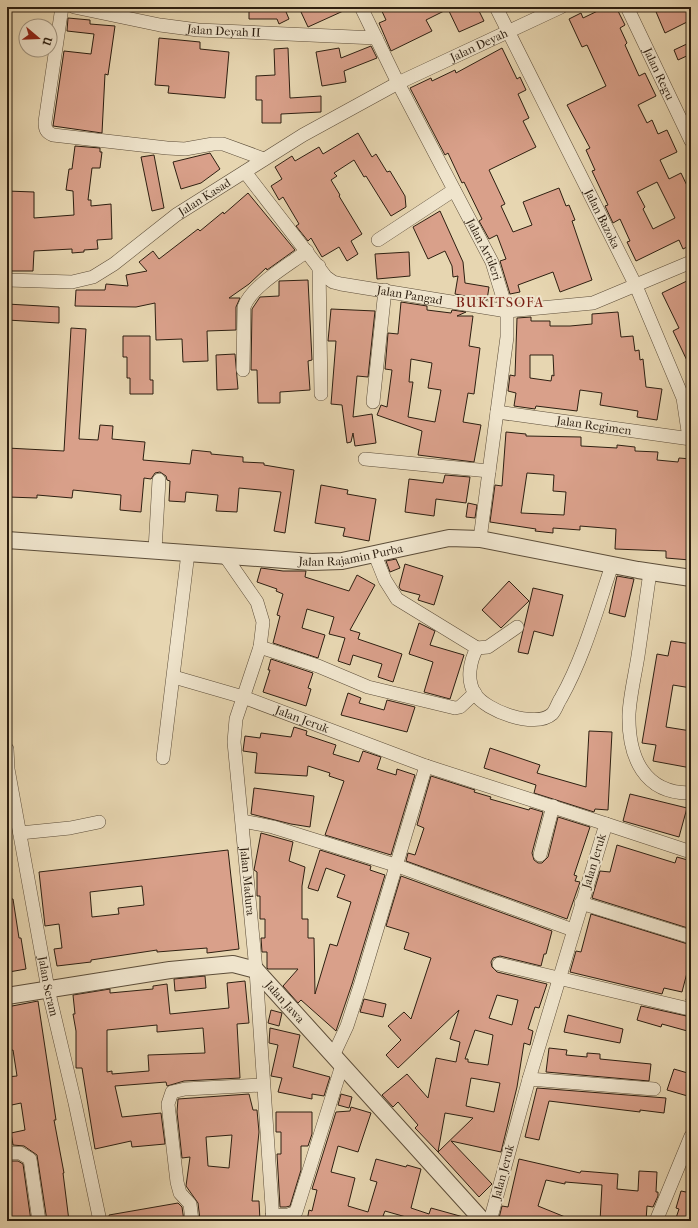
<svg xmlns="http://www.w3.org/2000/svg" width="698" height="1228" font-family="'IM FELL French Canon',serif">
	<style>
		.building { fill: #d9a08a; stroke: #2d1f11; fill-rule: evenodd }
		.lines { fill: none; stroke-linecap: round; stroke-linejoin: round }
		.minor-casing { stroke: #5c4d39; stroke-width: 14 }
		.tertiary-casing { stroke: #5c4d39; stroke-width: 18 }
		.minor { stroke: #efe4cc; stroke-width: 13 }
		.tertiary { stroke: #efe4cc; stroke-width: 16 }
		.labels { text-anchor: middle; stroke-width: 4; stroke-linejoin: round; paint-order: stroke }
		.street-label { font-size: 12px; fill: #2d1f11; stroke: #efe4cc }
		.quarter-label { font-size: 14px; letter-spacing: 1px; fill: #7a1f14; stroke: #efe4cc }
	</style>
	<rect width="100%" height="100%" fill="#e7d6b1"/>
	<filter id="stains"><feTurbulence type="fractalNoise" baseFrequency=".005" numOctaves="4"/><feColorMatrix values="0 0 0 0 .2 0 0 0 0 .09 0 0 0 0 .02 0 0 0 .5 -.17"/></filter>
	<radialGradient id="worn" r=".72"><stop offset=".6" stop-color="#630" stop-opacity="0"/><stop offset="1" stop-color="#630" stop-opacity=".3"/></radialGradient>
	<!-- building -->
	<g class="building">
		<path d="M249,7H284L289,19L279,24L277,19H249Z"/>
		<path d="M311,7H352L308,27L301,12Z"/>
		<path d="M380,7H477L484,21L459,32L448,9L426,20L432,31L391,51L379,23L386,20Z"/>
		<path d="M606,7H616L625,25L620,28L627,43L625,45L639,76L645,73L656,96L638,105L647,123L652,120L658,134L667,130L677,152L660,160L669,179L681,173L691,194V245L683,249L679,240L636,261L627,242L630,241L620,219L613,223L605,206L608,205L592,171L595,170L586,150L590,148L567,105L606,86L587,45L582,47L569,19L581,13L583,18ZM657,182L675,218L653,229L643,209L645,207L637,192Z"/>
		<path d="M654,7H691V20L665,33Z"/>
		<path d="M68,18L90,20V24L115,26L108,75L105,74L102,133L53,126L64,51L91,54L94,34L67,31Z"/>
		<path d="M159,38L200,42V49L229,52L225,98L168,93L169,86L155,85Z"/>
		<path d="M691,42V54L678,60L674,50Z"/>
		<path d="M371,46L377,58L344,71L346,82L322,86L316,52L339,48L341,58Z"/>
		<path d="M288,48L290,98L321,96V112L281,114V123H262V100H256V76L275,75L274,49Z"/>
		<path d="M502,48L517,79L520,77L526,90L518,94L529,118L523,121L536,147L489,170L505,204L501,206L513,232L532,225L523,202L559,188L566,206L569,205L575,220L572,221L592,280L560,292L553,272L518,285L520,292L510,294L500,261L506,259L497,235L489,239L479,221L482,219L464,182L462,183L448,153L445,155L410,88L431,78L432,81L455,70L456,73Z"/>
		<path d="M358,133L372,157L376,154L387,172L390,171L405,196L406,207L391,216L366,176L364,177L354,160L334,173L337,176L331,180L340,195L339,196L362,234L351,241L358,254L347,261L339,247L322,257L311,238L308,241L296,226L299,224L283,197L279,200L271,186L282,179L275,167L292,156L295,161L319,147L323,154Z"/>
		<path d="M75,146L100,148V152H102L100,168H92L88,200H91V206L111,204L112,239L97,240L98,249L84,250V252L72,253V249L34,251L33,271H7V191L34,192V218L74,215L73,191L66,190L69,169H72Z"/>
		<path d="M210,153L220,169L201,183L181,189L173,162Z"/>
		<path d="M154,155L164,208L152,211L141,157Z"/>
		<path d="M248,193L295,250L267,270L266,268L249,284L229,298H240L236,307V330L207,331L208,361L183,362L182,339L156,340L155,303L136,307L75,306L76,290H105L106,284L128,286L126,275L147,271L139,262L153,251L159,259L198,229L200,231L223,212L224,214Z"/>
		<path d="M440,211L463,262L465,283L489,287L487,300L455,294L458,276L453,277L452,266L445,251L428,259L413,227Z"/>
		<path d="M409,252L410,276L377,279L375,254Z"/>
		<path d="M691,279V369L673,331L679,328L662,293Z"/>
		<path d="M308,280L312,360L308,361L310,390L280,392V403H258L257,370H251L252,309L260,297L279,296V281Z"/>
		<path d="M401,302L427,306V310L451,313L452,310L466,312L457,316H473L469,346L480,348L474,394L468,393L463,422L481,425L474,462L418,455L422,431L377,415L381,405L387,407L392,370L385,369L388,333L398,334ZM411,359L432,363L428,388L441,390L435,422L408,417L413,382H409Z"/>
		<path d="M7,304L59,307V323L7,320Z"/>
		<path d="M331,309L375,311L368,377L357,376L353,417L372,414L376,443L355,446L353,433L351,442L347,443L342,405L331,404L336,341H328Z"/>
		<path d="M618,312L621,337L633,336L635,351L639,350L640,360L643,359L646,387L662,389L657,420L637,417L638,411L600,405L602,393L580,390L577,411L536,406L535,409L514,406L516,393L508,391L510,375L515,376L517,318L531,317V321H550V326H570L592,324V314ZM530,355H553L554,376L552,375L551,381L530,378Z"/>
		<path d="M71,328L86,329L79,439L98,440L100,425L113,426L112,439L145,442L143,460L190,464L192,450L211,452V454L243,457V462L264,463V465L294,470L285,533L274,531L281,492L239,488L237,512L216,511L218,495L186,492L185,502L169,501L170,481L167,480L166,476L160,472L155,473L151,479L144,478L141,512L120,510L121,495L73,490L72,498L37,495V498L8,497L10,468H7V448L64,451Z"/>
		<path d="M123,336H150V380H153V394H130V378H127V357H123Z"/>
		<path d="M235,354L238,389L217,390L216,355Z"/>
		<path d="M506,432L526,434V436L581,437V446L617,448V445L635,447V451L658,452L657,460L678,462L679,458L691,459L690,560L666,558V551L615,549L616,529L580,526V530L553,528V533L535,531L536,529L490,522L495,485L502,486ZM527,473L554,475L553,491L566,492L564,515L521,513Z"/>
		<path d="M445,475L470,477L466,503L436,499L434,516L405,512L409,479L443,483Z"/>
		<path d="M321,485L348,490L347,494L376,499L369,541L343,536L345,528L315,523Z"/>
		<path d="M468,503L477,505L475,518L466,517Z"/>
		<path d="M396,559L400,568L390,572L386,561Z"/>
		<path d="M405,564L443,576L434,605L418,600L420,595L401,590L399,587Z"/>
		<path d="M261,568L283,571H306L305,577L349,591L357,575L375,585L350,630L360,633L358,639L402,654L393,682L378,677L382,664L353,655L350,665L338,661L345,638L329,634L334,617L307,609L302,628L325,635L318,658L273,643L280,616L277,615L283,594L276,591L277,589L257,582Z"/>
		<path d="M617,576L634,579L625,617L609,613Z"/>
		<path d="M509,581L529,601L501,628L482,610Z"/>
		<path d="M533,588L563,595L553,636L534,631L528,654L518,652Z"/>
		<path d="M419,623L435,631L430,645L464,655L450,699L424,692L433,662L409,654Z"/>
		<path d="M671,641L691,644V688L673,685L666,727L691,731V768L653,761L656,745L642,743L657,654L668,656Z"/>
		<path d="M271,659L313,673L308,688L311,689L306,706L263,692L270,670H268Z"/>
		<path d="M348,693L361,698L359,703L384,710L387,700L415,707L407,732L341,715Z"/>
		<path d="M294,727L307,731L306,735L336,745L333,754L359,762L363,751L381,757L377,769L396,775L397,769L415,775L391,855L325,835L344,781L329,776L330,773L308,766L307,776L255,773L257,753L243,751L245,736L260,738L261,733L291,737Z"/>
		<path d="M589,731L612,732L608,810L595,809L594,812L534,793L536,785L484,768L490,748L540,765L537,773L586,787Z"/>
		<path d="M431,776L475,790L474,792L491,797L490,799L529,810L530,808L543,812L532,853L534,860L538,863H542L548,857L558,817L590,827L574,875L577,876L575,881L580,882L567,919L406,861L408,853L415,855L424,828L417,825Z"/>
		<path d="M254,788L314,796L310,827L291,824L251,814Z"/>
		<path d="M630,794L687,808L679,837L623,821Z"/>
		<path d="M261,833L293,842L289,861L305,867L302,886V919H308V938H314L315,994L330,944L337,946L351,902L337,897L345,875L326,868L318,891L308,888L320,850L371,866L370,870L385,875L352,984L336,1031L301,1000L298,1003L283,986L298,969H268L267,968V952H262L261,938H265V919H260V896H257V872L254,870Z"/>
		<path d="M617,845L675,863L677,857L691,861V929L592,898L600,871L610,872Z"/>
		<path d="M228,850L239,949L207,953V948L157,952V950L91,960V962L57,966L54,949L62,948L59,924L45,926L39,872ZM142,886L144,905L118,908L119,914L92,917L90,892Z"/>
		<path d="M401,876L552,931L546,954H544L541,966L500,956L493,958L491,962L492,967L497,972L547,984L539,1008L535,1007L528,1029L533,1031L530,1045L524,1043L517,1087L501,1152L451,1141L492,1184L479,1197L438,1152L473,1118L445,1113L438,1152L415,1128L418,1125L398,1102L393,1107L382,1095L407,1074L428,1098L436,1058L456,1062L460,1042L450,1039L459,1010L398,1068L386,1055L401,1040L388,1026L404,1012L411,1019L431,958L404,949L409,933L386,926ZM497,995L518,1000L512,1025L489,1018ZM475,1030L493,1035L488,1065L468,1062V1059H465ZM471,1078L500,1083L494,1112L466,1106Z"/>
		<path d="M7,899H13L19,938H21L26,969L9,972L7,960Z"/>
		<path d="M591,914L691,945V966L689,965L682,992L664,988L662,994L570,972L576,951L581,952Z"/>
		<path d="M205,976L206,988L175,991L174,979Z"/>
		<path d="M245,981L249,1023L237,1024L240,1078L184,1081L167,1086L166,1082L115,1086L122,1117L161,1113L165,1144L132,1147L131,1141L95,1149L82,1068H76V1031L73,1014H75L73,995L110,989V993L153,989V986L167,984L170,1014L229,1008L227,983ZM157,1025V1032L203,1028L205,1053L148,1055L149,1071L112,1074V1071L107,1072V1030Z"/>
		<path d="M688,993L691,994V1001L686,1000Z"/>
		<path d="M364,999L386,1004L383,1017L360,1012Z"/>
		<path d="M38,1001L56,1120H54L64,1173H63L69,1221H47L37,1155L24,1146L13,1145L11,1133L25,1130L21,1103L7,1106V1077L17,1076L13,1050L7,1051V1007Z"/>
		<path d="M641,1006L691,1017V1032L662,1024L661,1027L637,1020Z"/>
		<path d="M271,1010L282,1013L279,1026L268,1023Z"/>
		<path d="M568,1015L623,1029L620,1043L564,1032Z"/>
		<path d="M270,1028L300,1035L293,1067L330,1077L324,1096L312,1094V1099L278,1092L282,1078L271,1076L278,1045L269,1043Z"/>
		<path d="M549,1048L567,1050L566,1055L587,1057V1053L600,1054V1059L651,1064L649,1081L546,1072Z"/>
		<path d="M674,1069L691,1074V1097L667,1090Z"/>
		<path d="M537,1088L666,1098L664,1113L640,1110V1112L549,1101L539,1140L525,1137Z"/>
		<path d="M249,1094L253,1110H257L259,1132L252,1201H259L260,1221L200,1220L198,1203L186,1186L190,1157L182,1158L177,1112L178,1099ZM232,1135L229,1168L208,1166L206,1137Z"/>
		<path d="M341,1094L352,1097L349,1108L338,1105Z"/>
		<path d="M351,1107L371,1113L358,1152L338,1146L331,1172L355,1178L348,1206L368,1212L377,1182L370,1180L376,1159L406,1167L407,1165L421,1169L411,1208L429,1214L431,1208L467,1218V1221H412L413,1219L385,1211L383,1216L391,1218V1221H307L309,1210L312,1211L317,1190L312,1189L336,1112L350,1111Z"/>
		<path d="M276,1112H312V1134L308,1146H301V1170L290,1206L286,1207H280L277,1154H281V1132H276Z"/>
		<path d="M519,1159L580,1173L581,1171L618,1174L617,1189L638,1191L639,1171L657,1172L656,1192H658V1196L653,1207L647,1206L646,1221H600L602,1185L565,1182V1184L546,1180L538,1206L575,1221H509L499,1218L502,1206L508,1207Z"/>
		<path d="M7,1161H18L23,1164L31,1221H7Z"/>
		<path d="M681,1191L691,1193V1221H675L679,1209L676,1208Z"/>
		<path d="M178,1203L182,1207L184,1221H110L109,1215Z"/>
	</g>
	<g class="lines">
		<defs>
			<g id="minor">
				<path d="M62,7L45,122C45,129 46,132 53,135L167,148L185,149L213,144H223L264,159"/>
				<path id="s1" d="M74,7L160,25L198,30L376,38"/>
				<path id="s2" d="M361,7L398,83L492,262L507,311V337L480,539"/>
				<path id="s3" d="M496,7L636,286L683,398L689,438"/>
				<path id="s4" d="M627,7L691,141"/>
				<path id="s5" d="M245,172L326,277L333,282L341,284L507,311L593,303L691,262"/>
				<path d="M378,240L454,190"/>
				<path d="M319,266L321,394"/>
				<path id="s6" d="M7,280L72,282L93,277L114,264L176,215L303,135L398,83L561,7"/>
				<path d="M243,370L244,307C251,286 289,265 307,251"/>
				<path d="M373,402L385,290"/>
				<path id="s7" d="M497,412L691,439"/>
				<path d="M365,459L489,471"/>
				<path d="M155,550L159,480"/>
				<path d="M375,555L385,580L397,599L477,648L488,647L517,627"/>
				<path id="s8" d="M225,556L257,602L263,622L260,647L236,719L234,742L256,970L273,1221"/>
				<path d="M650,572C646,600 642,628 638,656C635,675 630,695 629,714C628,757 644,794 691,793"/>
				<path d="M260,647L318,666L368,687L455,708L460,707L475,693"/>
				<path d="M477,648C470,661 466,680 475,694C486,711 535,729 552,714C556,710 558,702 561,698C584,657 597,609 612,565"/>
				<path id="s9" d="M174,677L243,697L426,766L606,824L529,1079L490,1221"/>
				<path id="s10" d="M7,749L8,769L48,989L75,1103L100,1221"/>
				<path d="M163,758L188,553"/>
				<path d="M243,821L273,827L395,865L573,930"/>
				<path d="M606,824L691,852"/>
				<path d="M20,833L70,828L99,822"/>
				<path d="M540,855L553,806"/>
				<path d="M581,903L691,937"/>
				<path d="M499,964L689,1009"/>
				<path d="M333,1056L347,1026L360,986L426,766"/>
				<path d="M529,1079L654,1089"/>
				<path d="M7,1153H20L30,1159L39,1221"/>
				<path d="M272,1216L288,1215L296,1212L342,1065"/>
				<path d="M192,1221L190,1204L180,1193L177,1182L168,1104L172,1092L185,1089L263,1085"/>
				<path d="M656,1221L691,1136"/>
			</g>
			<g id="tertiary">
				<path id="s11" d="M7,540L312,562L342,561L449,538L480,539L638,570L691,578"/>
				<path id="s12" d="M7,996L170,970L233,964L256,970L483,1221"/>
			</g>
		</defs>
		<!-- minor casing -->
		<use href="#minor" class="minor-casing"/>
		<!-- tertiary casing -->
		<use href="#tertiary" class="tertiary-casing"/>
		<!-- minor -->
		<use href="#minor" class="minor"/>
		<!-- tertiary -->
		<use href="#tertiary" class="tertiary"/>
	</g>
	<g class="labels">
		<!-- street labels -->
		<g class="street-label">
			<text dy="4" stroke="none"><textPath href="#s1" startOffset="152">Jalan Deyah II</textPath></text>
			<text dy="4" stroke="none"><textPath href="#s6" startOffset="538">Jalan Deyah</textPath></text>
			<text dy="4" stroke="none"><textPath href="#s4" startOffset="74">Jalan Regu</textPath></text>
			<text dy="4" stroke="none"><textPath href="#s6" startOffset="224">Jalan Kasad</textPath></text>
			<text dy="4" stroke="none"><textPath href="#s3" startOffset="237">Jalan Bazoka</textPath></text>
			<text dy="4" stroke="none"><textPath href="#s2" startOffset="272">Jalan Artileri</textPath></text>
			<text dy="4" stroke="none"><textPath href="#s5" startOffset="219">Jalan Pangad</textPath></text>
			<text dy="4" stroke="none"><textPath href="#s7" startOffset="98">Jalan Regimen</textPath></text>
			<text dy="4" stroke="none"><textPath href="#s11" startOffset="345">Jalan Rajamin Purba</textPath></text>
			<text dy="4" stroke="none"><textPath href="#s9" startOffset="135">Jalan Jeruk</textPath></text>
			<text transform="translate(594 861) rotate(-73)" y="4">Jalan Jeruk</text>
			<text dy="4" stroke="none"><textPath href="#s8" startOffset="341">Jalan Madura</textPath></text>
			<text dy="4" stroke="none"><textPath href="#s10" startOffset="241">Jalan Seram</textPath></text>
			<text dy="4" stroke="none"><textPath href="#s12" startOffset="295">Jalan Jawa</textPath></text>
			<text transform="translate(503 1172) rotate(-75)" y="4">Jalan Jeruk</text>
		</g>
		<!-- quarter labels -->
		<g class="quarter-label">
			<text x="500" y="307">BUKITSOFA</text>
		</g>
	</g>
	<!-- margin -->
	<rect width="698" height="1228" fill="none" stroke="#e7d6b1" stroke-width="24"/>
	<rect x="8" y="8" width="682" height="1212" fill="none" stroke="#2d1f11" stroke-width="2"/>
	<rect x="12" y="12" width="674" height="1204" fill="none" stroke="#2d1f11"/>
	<!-- north arrow -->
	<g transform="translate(38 38) rotate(109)"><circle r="19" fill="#efe4cc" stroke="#a19581"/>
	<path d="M0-3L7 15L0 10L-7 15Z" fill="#8f2418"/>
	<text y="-6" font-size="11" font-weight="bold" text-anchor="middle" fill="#2d1f11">U</text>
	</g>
	<rect width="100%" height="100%" filter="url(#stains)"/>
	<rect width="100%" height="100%" fill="url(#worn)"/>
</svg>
